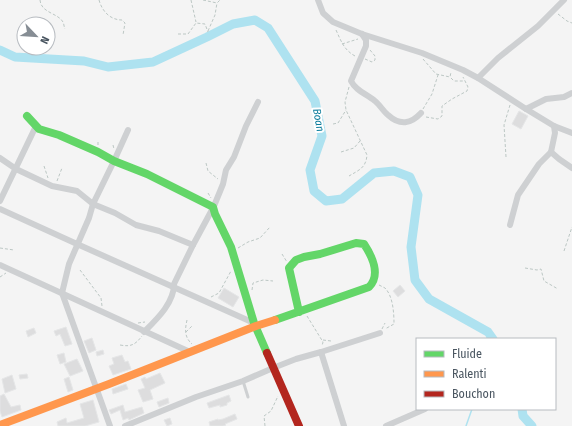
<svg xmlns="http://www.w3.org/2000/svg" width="572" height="426" font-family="'Fira Sans Condensed',sans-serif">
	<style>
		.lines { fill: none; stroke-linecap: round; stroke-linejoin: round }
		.stream { stroke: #aee2f0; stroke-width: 1.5 }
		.river { stroke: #aee2f0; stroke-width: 9 }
		.building { fill: #ddddde; stroke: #e5e6e7 }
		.path { stroke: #bcc7c4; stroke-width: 1; stroke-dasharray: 3 2; stroke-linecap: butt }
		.lane { stroke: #ced0d2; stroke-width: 3 }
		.street { stroke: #ced0d2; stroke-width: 6 }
		.fast { stroke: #63d668; stroke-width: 8 }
		.slow { stroke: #ff974d; stroke-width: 8 }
		.jam { stroke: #b3261e; stroke-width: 8 }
		.labels { text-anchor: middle; stroke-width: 4; stroke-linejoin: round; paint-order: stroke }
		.water-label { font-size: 11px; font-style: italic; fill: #0c7c9b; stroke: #fff }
	</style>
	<rect width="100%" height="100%" fill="#f4f4f4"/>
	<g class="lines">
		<!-- stream -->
		<g class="stream">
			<path d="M487,339L488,332"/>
			<path d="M466,426L472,409"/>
		</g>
		<!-- river -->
		<g class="river">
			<path d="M0,50L15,57L84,61L108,67L153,62L207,37L233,24L255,20L268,28L315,101L322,136L310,170L314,191L326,201L342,199L374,173L394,171L410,177L418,195L411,247L415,280L429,299L488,332L493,339"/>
			<path d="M522,409L523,416L532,426"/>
		</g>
	</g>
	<!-- building -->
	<g class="building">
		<path d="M519,111L528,116L521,129L512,124Z"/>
		<path d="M400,285L405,291L398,297L393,291Z"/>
		<path d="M224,288L239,297L233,307L218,298Z"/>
		<path d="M66,327L72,344L65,346L60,334L56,336L54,331Z"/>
		<path d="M34,328L36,333L28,337L26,331Z"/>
		<path d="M92,338L96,350L89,353L84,341Z"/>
		<path d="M103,350L104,354L97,356L96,352Z"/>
		<path d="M64,353L66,362L60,364L57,355Z"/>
		<path d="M122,355L125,362L128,361L131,369L113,375L109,366L114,364L112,358Z"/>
		<path d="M77,359L83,371L70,376L64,364Z"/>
		<path d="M160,373L165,383L150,390L153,399L143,402L138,390L145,388L141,379L145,377L146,379Z"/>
		<path d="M27,374L28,378L20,379L19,375Z"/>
		<path d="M12,375L16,389L5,393L2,379Z"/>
		<path d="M69,377L73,390L68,392L64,379Z"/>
		<path d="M126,384L128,389L113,394L112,389Z"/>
		<path d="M4,394L11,407L20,405L21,410L2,417L0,411V396Z"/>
		<path d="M229,395L231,401L227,403V405L220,407V405L209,408L207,403Z"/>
		<path d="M168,398L169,403L159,407L157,402Z"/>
		<path d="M93,400L99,422L85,426H58L57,422L66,418L67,423L84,418L80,404Z"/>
		<path d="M123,405L125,412L142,407L144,413L129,420L128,418L123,420L120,410L111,414L109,410Z"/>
		<path d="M235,414L237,419L225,424L226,425L223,426H210L209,422L218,419V420L223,419Z"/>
		<path d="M170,418L172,424L167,426L164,420Z"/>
	</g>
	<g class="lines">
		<!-- path -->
		<g class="path">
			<path d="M40,0C41,13 58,13 63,22C64,24 64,27 65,29"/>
			<path d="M99,0C102,11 110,20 122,20L125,23L123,35"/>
			<path d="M191,0L196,22"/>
			<path d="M203,0L217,3L220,0"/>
			<path d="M558,14L567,21L572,23"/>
			<path d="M336,30C341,41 344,50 355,56"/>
			<path d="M208,31L215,15L217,3"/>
			<path d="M178,34H188L196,23L205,24L208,32"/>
			<path d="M342,44L358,39"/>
			<path d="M365,59L372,62L375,60V56L370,50"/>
			<path d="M423,59L436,74L450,77L451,72"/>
			<path d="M451,78L454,81H464"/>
			<path d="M349,87L345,102L346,110L367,155C366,168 359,170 349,176"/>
			<path d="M423,109L432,94L438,75"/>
			<path d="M426,117L438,119L442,116V106L452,99L467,91L468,87L463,77"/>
			<path d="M333,124L338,123L346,110"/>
			<path d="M98,142V145"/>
			<path d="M113,145L114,149"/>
			<path d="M341,152L354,148L360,141"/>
			<path d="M506,157L504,125L510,105"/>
			<path d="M206,163L208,171L218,179"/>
			<path d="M44,166L48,178"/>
			<path d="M57,181L62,168"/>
			<path d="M208,193L211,198"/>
			<path d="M0,248L14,250"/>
			<path d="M238,248L248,242L260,238L270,227"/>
			<path d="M564,251L572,227"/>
			<path d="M282,254L287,262"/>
			<path d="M525,268L537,270L541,269L544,281L558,289"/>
			<path d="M80,270L101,298L102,306"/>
			<path d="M0,277L6,273"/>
			<path d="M379,285C381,286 383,287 385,288C393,296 394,313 394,324L385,329"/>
			<path d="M252,290L253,283L263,280L273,281"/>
			<path d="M211,297L219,293L231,271"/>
			<path d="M307,316L323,342L322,346"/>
			<path d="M187,320C185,329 184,337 192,344"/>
			<path d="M138,323L145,322"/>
			<path d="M382,329L385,323"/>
			<path d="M186,332L193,325"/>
			<path d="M323,340L331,341"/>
			<path d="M120,345C131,347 135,345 142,336"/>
			<path d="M265,426L264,416L271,411L278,396"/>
		</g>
		<!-- lane -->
		<path class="lane" d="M243,381L248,397"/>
		<!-- street -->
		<g class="street">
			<path d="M318,0L323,13L333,22L362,34L422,53L463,70L478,78L526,109L546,99L564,97L572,93"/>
			<path d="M362,34L366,40V46L351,81C356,91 367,94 375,101C380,105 383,111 388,115C400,126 411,124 421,113"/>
			<path d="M478,78L498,58L538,26L564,0"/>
			<path d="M526,109L554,126L572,133"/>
			<path d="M551,152L559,159L572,168"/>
			<path d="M0,158L16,169L52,186L77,191L93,204L115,213L136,225L159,231L193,245L174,284C174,303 157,319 144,332"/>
			<path d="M0,201L36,126"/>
			<path d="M0,209L77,244L254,323"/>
			<path d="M510,225L518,195L539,164L551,152L555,133L554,126"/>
			<path d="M193,245L214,206L223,184L226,170L234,157L246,126L258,102"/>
			<path d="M0,265L190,352"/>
			<path d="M321,352L344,426"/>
			<path d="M110,426L62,293L69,264L89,218L93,204L114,161L128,130"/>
			<path d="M125,426L196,397L243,381L273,368L296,359L321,352L380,333"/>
			<path d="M386,426L425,409"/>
		</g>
		<!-- fast -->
		<g class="fast">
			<path d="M27,116L39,129L59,135L98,152L114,161L147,174L213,207L215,214L231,247L254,323L267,353"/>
			<path d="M275,320L369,287C381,275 372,256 364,244L356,243L320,254L304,257L296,260L289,268L299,312"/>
		</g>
		<!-- slow -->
		<path class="slow" d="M0,425L109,384L256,326L275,320"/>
		<!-- jam -->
		<path class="jam" d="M267,353L299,426"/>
	</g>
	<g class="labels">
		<!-- water labels -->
		<g class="water-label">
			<text transform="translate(319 120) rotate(80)" y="4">Boan</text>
		</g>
	</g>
	<!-- legend -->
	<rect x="416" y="338" width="140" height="72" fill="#ffffff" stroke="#b7bbc0"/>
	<rect x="424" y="351" width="20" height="6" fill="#63d668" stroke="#b7bbc0"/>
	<text x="452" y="358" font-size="12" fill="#4a5661">Fluide</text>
	<rect x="424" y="371" width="20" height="6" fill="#ff974d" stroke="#b7bbc0"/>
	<text x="452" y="378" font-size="12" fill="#4a5661">Ralenti</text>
	<rect x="424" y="391" width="20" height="6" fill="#b3261e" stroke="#b7bbc0"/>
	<text x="452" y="398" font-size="12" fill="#4a5661">Bouchon</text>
	<!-- north arrow -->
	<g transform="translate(36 36) rotate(115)"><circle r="19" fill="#ffffff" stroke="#b7bbc0"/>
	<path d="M0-3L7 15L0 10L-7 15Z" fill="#868d94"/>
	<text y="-6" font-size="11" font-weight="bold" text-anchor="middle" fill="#4a5661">N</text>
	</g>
</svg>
